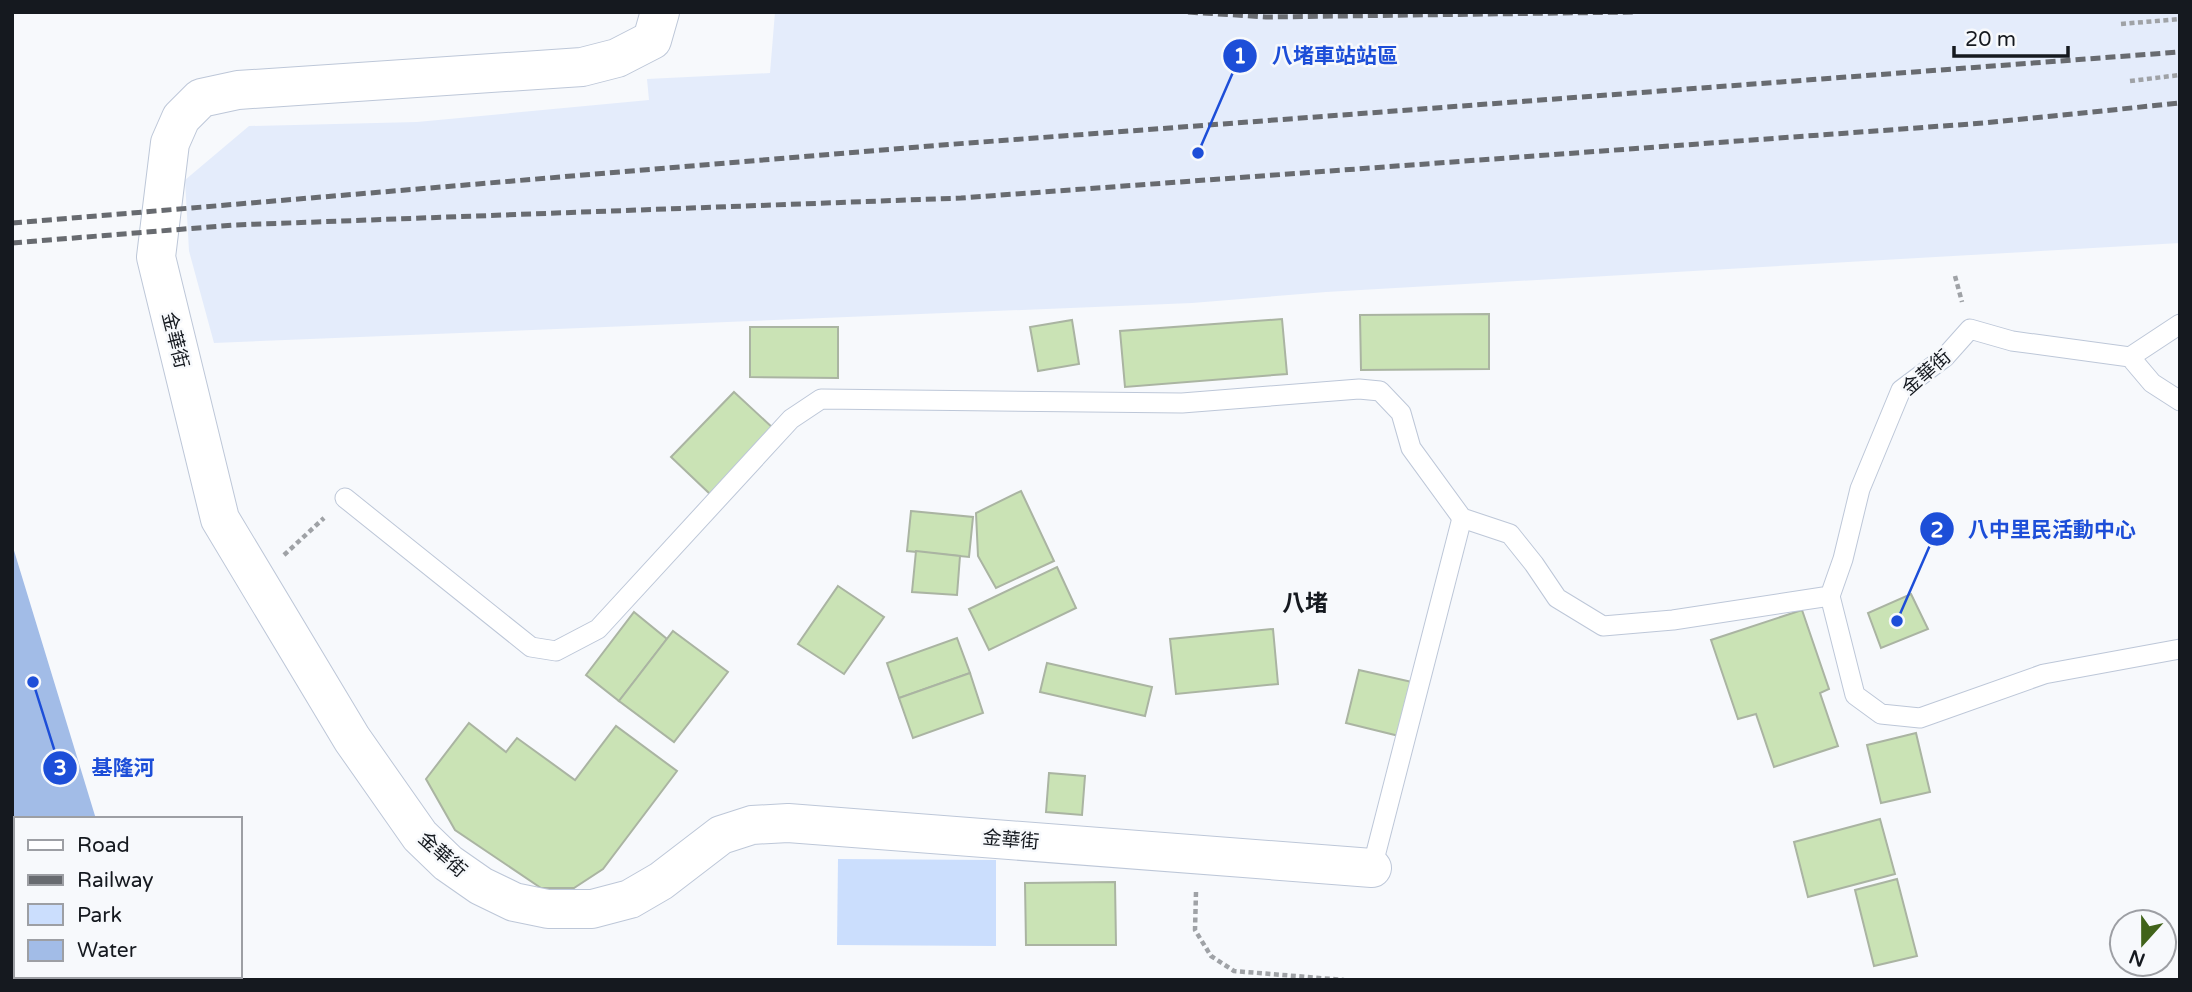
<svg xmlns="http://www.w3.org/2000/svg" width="2192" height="992" font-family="'Varela Round','Noto Sans TC',sans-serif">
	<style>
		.built { fill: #e4ecfb }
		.green { fill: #cbdefd }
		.water { fill: #a2bce7 }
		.building { fill: #cae3b5; stroke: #aab4a2; stroke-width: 2 }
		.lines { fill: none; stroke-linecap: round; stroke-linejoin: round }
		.lane-casing { stroke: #bdc7d8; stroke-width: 21 }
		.street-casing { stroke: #bdc7d8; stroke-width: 40 }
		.path { stroke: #9fa2a6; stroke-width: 4.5; stroke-dasharray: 5 3.5; stroke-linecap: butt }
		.lane { stroke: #fff; stroke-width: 19 }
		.street { stroke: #fff; stroke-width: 38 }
		.rail { stroke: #686b70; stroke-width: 5; stroke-dasharray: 10 5; stroke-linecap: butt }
		.labels { text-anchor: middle; stroke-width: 5; stroke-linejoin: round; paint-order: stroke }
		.street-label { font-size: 19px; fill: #15191f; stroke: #f7f9fc }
		.quarter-label { font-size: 23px; font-weight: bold; fill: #15191f; stroke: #f7f9fc }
		.leader { fill: none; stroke: #1d4ed8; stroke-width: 2.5 }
		.callout-dot { fill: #1d4ed8; stroke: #f7f9fc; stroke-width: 2.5 }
		.mark-label { font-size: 21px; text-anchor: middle; font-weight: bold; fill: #fff }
		.callout-label { font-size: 21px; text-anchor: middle; font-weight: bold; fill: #1d4ed8; stroke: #f7f9fc; stroke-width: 5; stroke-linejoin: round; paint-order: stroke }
	</style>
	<rect width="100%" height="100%" fill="#f7f9fc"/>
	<!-- built -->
	<path class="built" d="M775,12H2180V243L1326,292L1192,303L214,343L189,251L185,180L249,126L417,122L649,100L647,79L770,73Z"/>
	<!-- green -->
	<path class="green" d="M838,859L996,860V946L837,945Z"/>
	<!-- water -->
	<path class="water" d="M12,544L96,819H16V976H172L179,980H12Z"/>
	<!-- building -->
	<g class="building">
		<path d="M1489,314V369L1361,370L1360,315Z"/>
		<path d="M1282,319L1287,374L1125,387L1120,331Z"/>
		<path d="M1072,320L1079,364L1038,371L1030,327Z"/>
		<path d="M750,327H838V378L750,377Z"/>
		<path d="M734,392L774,429L710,494L671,457Z"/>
		<path d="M1021,491L1054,561L996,588L978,556L976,513Z"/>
		<path d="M911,511L973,517L969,557L907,551Z"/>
		<path d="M916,551L960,556L957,595L912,592Z"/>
		<path d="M1057,567L1076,608L989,650L969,609Z"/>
		<path d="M838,586L884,617L844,674L798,644Z"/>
		<path d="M1911,594L1928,629L1881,648L1868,613Z"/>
		<path d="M1802,610L1829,689L1820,693L1838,746L1774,767L1756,714L1738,719L1711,640Z"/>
		<path d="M634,612L667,639L619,701L586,675Z"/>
		<path d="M1273,629L1278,684L1176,694L1170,639Z"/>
		<path d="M673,631L728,672L674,742L619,701Z"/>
		<path d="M957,638L970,673L899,698L887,663Z"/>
		<path d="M1047,663L1152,687L1145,716L1040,692Z"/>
		<path d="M1359,670L1412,682L1399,736L1346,723Z"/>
		<path d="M970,673L983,713L913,738L899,698Z"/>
		<path d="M469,723L506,752L517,738L575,780L616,726L677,771L603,869L574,888H541L455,830L426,779Z"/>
		<path d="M1916,733L1930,792L1881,803L1867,745Z"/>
		<path d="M1049,773L1085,776L1082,815L1046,812Z"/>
		<path d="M1880,819L1895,874L1808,897L1794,842Z"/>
		<path d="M1897,879L1917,956L1874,966L1855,890Z"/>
		<path d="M1115,882L1116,945H1026L1025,883Z"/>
	</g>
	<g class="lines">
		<defs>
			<g id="lane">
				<path d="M2130,357L2180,324"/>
				<path d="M345,498L531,647L556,651L598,629L791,419L821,399L1182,403L1359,389L1380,391L1401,413L1411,448L1462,518L1510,534L1534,564L1557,598L1603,626L1673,620L1830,596L1843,559L1860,489L1901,390L1945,357L1970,329L2012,341L2130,357L2152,383L2180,401"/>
				<path d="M1830,596L1855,695L1881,714L1920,718L2044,674L2180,649"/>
				<path d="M1372,868L1462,518"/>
			</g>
			<path id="street" d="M660,12L652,40L617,58L582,67L238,90L201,98L181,118L170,143L156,257L220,519L352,739L420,836L448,863L481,886L514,902L548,909H592L630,899L661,881L721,835L752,825L788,823L1372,868"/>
		</defs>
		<!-- lane casing -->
		<use href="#lane" class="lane-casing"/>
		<!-- street casing -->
		<use href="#street" class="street-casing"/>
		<!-- path -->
		<g class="path">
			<path d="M2121,24L2180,19"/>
			<path d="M2130,81L2180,75"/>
			<path d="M1955,276L1962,302"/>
			<path d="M284,555L324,518"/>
			<path d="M1196,892L1195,930L1211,956L1234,971L1344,980"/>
		</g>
		<!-- lane -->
		<use href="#lane" class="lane"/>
		<!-- street -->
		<use href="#street" class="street"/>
		<!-- rail -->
		<g class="rail">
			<path d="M1188,12L1266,17L1634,12"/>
			<path d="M12,223L942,145L2180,52"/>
			<path d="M12,243L234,225L961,198L1984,123L2180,103"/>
		</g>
	</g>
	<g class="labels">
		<!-- street labels -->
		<g class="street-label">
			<text transform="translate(176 340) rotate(76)" y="7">金華街</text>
			<text transform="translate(1926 372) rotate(-41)" y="7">金華街</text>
			<text transform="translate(1011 839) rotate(5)" y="7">金華街</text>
			<text transform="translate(443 854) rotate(42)" y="7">金華街</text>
		</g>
		<!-- quarter labels -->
		<g class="quarter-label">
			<text x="1305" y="611">八堵</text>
		</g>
	</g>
	<!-- callouts -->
	<path class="leader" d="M1198 153L1240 56M1897 621L1937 529M33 682L60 768"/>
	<g class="callout-dot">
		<circle cx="1198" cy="153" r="7"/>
		<circle cx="1897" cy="621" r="7"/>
		<circle cx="33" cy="682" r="7"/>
		<circle cx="1240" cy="56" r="18"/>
		<circle cx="1937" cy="529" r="18"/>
		<circle cx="60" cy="768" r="18"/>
	</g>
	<g class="mark-label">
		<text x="1240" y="63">1</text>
		<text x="1937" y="537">2</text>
		<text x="60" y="775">3</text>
	</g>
	<g class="callout-label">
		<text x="1335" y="63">八堵車站站區</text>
		<text x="2052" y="537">八中里民活動中心</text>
		<text x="123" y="775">基隆河</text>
	</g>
	<!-- border -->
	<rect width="2192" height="992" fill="none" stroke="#15191f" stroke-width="28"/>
	<!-- legend -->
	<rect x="14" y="817" width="228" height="161" fill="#f7f9fc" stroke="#9d9fa4" stroke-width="2"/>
	<rect x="28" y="840" width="35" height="10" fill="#ffffff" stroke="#9d9fa4" stroke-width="2"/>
	<text x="77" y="852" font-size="21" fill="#15191f">Road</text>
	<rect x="28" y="875" width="35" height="10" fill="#686b70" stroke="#9d9fa4" stroke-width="2"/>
	<text x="77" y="887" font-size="21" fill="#15191f">Railway</text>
	<rect x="28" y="904" width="35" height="21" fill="#cbdefd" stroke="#9d9fa4" stroke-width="2"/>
	<text x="77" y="922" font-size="21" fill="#15191f">Park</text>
	<rect x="28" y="940" width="35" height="21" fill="#a2bce7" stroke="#9d9fa4" stroke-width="2"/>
	<text x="77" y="957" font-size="21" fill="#15191f">Water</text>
	<!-- north arrow -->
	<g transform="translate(2143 943) rotate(201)"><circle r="33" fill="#f7f9fc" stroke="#9d9fa4" stroke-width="2"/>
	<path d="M0-5L12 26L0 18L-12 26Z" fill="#41631a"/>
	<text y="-10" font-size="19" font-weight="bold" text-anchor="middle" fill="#15191f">N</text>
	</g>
	<!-- scale -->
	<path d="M1954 46v10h114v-10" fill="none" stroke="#15191f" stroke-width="3.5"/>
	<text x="1965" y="46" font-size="21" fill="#15191f" stroke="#f7f9fc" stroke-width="5" paint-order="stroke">20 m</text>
</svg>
